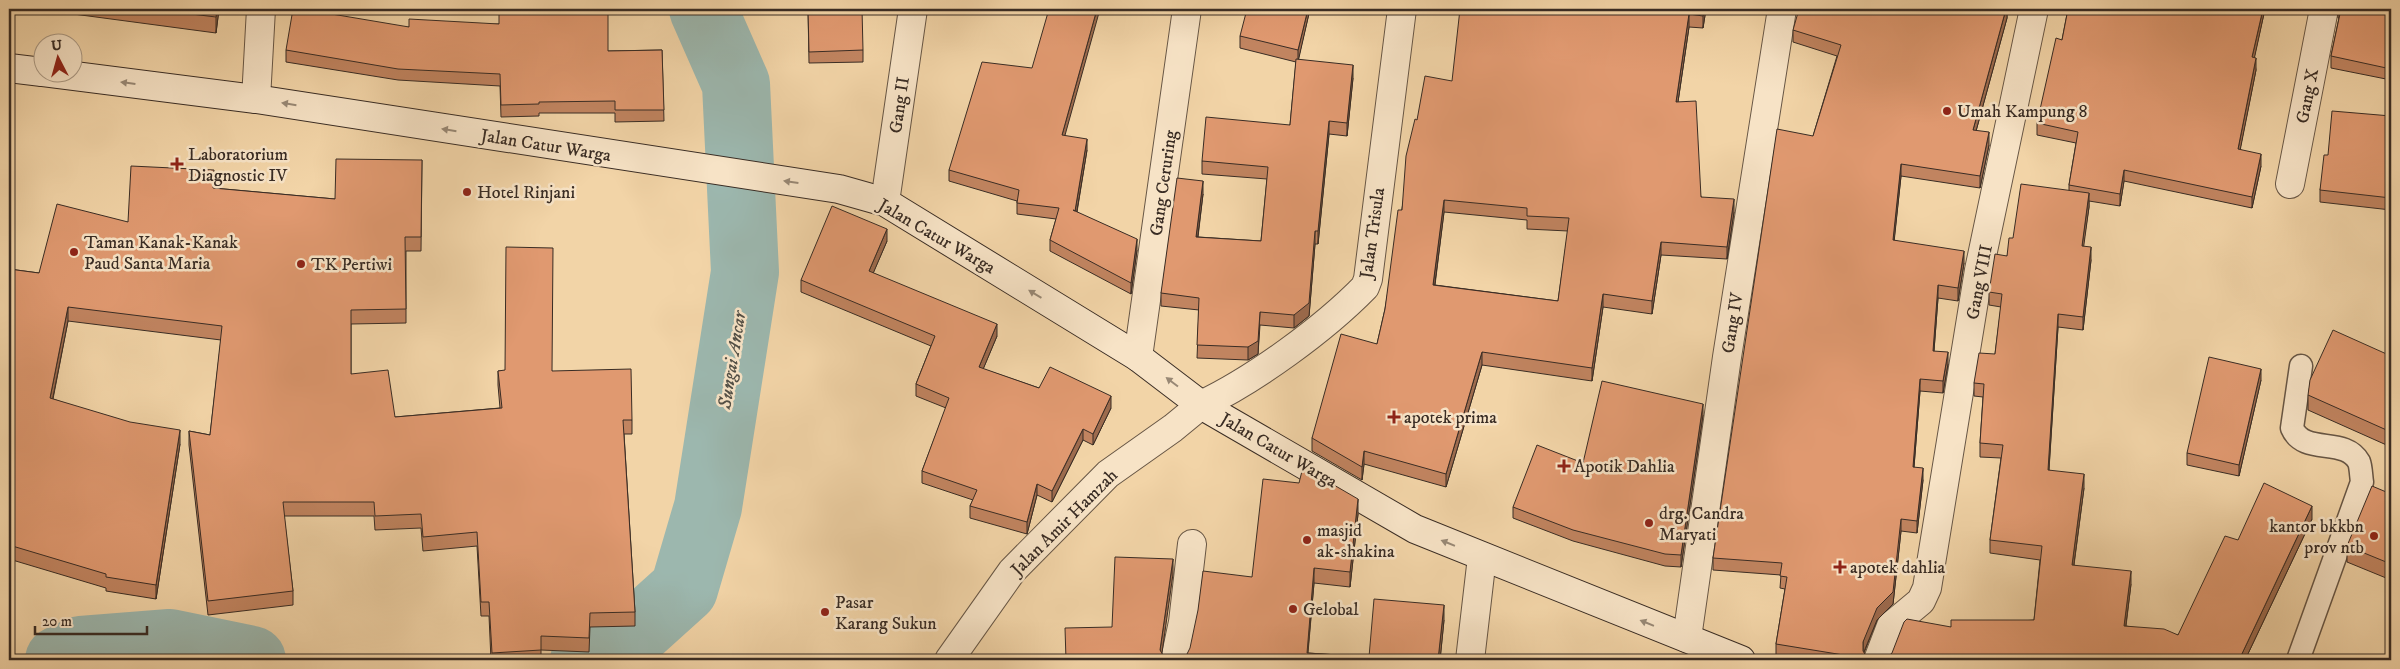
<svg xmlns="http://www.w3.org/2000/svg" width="2400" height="669" font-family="'IM FELL DW Pica',serif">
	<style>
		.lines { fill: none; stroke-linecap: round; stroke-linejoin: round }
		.river { stroke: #9cb7ae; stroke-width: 68 }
		.service-casing { stroke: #675645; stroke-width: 25 }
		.minor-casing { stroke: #675645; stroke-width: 30 }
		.tertiary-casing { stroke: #675645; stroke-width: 30 }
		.secondary-casing { stroke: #392c24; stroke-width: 30 }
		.service { stroke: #f7e3c6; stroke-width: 22 }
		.minor { stroke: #f7e3c6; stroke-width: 28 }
		.tertiary { stroke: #f7e3c6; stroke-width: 28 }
		.secondary { stroke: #f7e3c6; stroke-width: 28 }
		.wall { fill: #c18460; stroke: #392c24; fill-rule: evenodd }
		.shaded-wall { fill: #9d6b4e; stroke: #392c24 }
		.building { fill: #e09970; stroke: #392c24; fill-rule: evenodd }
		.oneway { fill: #988875 }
		.poi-dot { fill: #8f2418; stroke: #f7e3c6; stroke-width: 2 }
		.labels { text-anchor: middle; stroke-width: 5; stroke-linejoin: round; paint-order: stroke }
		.street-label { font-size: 18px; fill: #392c24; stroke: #f7e3c6 }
		.poi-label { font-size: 18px; fill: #392c24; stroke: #f7e3c6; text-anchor: start }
		.water-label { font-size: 19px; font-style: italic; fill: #524f46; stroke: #f7e3c6 }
	</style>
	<rect width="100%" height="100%" fill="#f2d4a7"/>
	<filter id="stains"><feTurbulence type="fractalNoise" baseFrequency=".004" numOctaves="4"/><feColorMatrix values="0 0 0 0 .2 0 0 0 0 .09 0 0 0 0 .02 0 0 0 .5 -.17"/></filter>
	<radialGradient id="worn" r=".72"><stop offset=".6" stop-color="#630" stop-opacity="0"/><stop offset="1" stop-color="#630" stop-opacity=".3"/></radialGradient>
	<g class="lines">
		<!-- river -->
		<g class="river">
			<path d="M59,660L81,650L170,643L252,660"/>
			<path d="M584,660L623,644L684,589L708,507L745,272L736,84L703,9"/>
		</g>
		<defs>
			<path id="service" d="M2298,660L2362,482C2361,476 2361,467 2359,462C2345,436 2304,456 2292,428L2301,366"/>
			<g id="minor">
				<path d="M256,99L261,9"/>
				<path d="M2290,184L2324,9"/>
				<path d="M885,202L913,9"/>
				<path d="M1138,357L1187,9"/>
				<path d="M1201,405C1254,380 1324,329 1365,287L1368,279L1402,9"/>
				<path d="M1687,638L1727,357L1782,9"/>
				<path d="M1175,660L1183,622L1192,544"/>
				<path d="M1470,660L1482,557"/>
				<path d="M1878,660L1891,626L1921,601L1927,588L1979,270L2034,9"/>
			</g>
			<path id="tertiary" d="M949,660L1012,571L1108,474L1173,428L1201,405"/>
			<g id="secondary">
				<path d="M9,68L42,72"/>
				<path d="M43,72L256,99L839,189L885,202L1138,357L1201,405L1415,529L1741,660"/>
			</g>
		</defs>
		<!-- service casing -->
		<use href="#service" class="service-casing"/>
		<!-- minor casing -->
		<use href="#minor" class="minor-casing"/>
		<!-- tertiary casing -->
		<use href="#tertiary" class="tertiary-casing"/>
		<!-- secondary casing -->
		<use href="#secondary" class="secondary-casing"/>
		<!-- service -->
		<use href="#service" class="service"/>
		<!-- minor -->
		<use href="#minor" class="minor"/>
		<!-- tertiary -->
		<use href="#tertiary" class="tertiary"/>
		<!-- secondary -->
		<use href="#secondary" class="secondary"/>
	</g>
	<!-- wall -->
	<g class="wall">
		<path d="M36,9H219L216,33Z"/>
		<path d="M808,9L863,50V62L809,63Z"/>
		<path d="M1310,9L1298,60L1353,78L1347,136L1329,134L1318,244H1315L1309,316L1294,328L1260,325L1258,354L1248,360L1197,358L1199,310L1161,306V293L1203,194L1198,237L1261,241L1267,179L1202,174V161L1290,125L1296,62L1240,48V36Z"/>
		<path d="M1706,9L1703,28L1689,27L1678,102L1701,197L1734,212L1727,259L1661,255L1652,314L1603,307L1592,381L1482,365L1446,487L1364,464L1362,480L1312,451V438L1377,344L1385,309L1417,120L1452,81ZM1444,212L1527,220V229L1568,231L1558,301L1435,285Z"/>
		<path d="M2007,9V18L1976,131L1989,145L1980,188L1901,176L1894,240L1964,263L1958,301L1938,298L1934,351L1948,364L1943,393L1920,391L1914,467L1923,480L1917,533L1901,531L1893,604L1877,620L1864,653L1868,660H1799L1776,657V644L1785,589L1780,588L1781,575L1713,570V558L1813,136L1837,56L1793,42V30Z"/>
		<path d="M2068,9H2265L2254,58L2256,70L2240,149L2261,166L2252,208L2124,181L2120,206L2089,201V207L2083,246L2091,260L2083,330L2058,327L2049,470L2084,488L2074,565L2131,584L2126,626L2178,635L2238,540L2312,519L2245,660H1884L1951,627L2034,620L2040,560L1990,553V540L2001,458L1980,457V443L1983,397L1974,396V383L1995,354L2001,307L1989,305V292L2007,256L2013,238L2069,191V185L2076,143L2037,135V123L2062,40Z"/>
		<path d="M2289,9H2309L2307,12Z"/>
		<path d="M2338,9H2391V80L2331,68V56L2339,18H2338Z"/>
		<path d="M499,24L608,51L662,50L664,121L615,122V113H539V116L501,117L500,86L398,80L286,62V50L409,27Z"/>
		<path d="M1032,68L1065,136L1087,150L1077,212L1137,250L1131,294L1050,251V240L1056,219L1017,214V201L949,181V170Z"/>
		<path d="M2391,116V210L2320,202V190L2328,155Z"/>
		<path d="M422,160L421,251H406V323L351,324V374L395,417L500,408L498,385V371H552L632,420V434H624L635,612V626L590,627L589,652L541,650V660H491L489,616H481L477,546L423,551L421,528L375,530L374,516H284L293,591V605L208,615L189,445V431L210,435L221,340L68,321L53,399L180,444L156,599L106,591V588L9,559V269L39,273L128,222L213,188L335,199Z"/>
		<path d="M887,241L873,273L997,336L983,369L1039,388L1111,408L1093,445L1083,440L1052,502L1037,495L1027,534L970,518V506L973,500L922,483V471L946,408L916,396V384L931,346L801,292V280Z"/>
		<path d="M2391,356V447L2308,410V395Z"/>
		<path d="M2261,380L2239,476L2187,465V453Z"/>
		<path d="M1703,415L1681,567L1665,566L1573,541L1513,518V507L1583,463Z"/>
		<path d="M2391,494V580L2347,562V546Z"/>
		<path d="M1358,514L1350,587L1314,583L1308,653L1369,657L1444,620L1440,660H1179L1186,656L1252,577Z"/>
	</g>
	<!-- shaded-wall -->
	<g class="shaded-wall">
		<path d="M217,9H219L216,33V17Z"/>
		<path d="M1097,9H1100L1062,146V135Z"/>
		<path d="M1308,9H1310L1298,62V50Z"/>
		<path d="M1704,9H1706L1703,28V16Z"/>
		<path d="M2006,9H2007V18L1973,142V130Z"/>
		<path d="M2263,9H2265L2252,69V57Z"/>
		<path d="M1689,14V27L1676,115V102Z"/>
		<path d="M2256,58V70L2238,161V149Z"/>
		<path d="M1353,65V78L1347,136V123Z"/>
		<path d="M1329,121V134L1318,244V231Z"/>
		<path d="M1989,132V145L1980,188V176Z"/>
		<path d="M1087,139V150L1075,222V211Z"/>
		<path d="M2261,154V166L2252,208V197Z"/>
		<path d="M1901,164V176L1893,252V240Z"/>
		<path d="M2124,170V181L2120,206V194Z"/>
		<path d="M1203,181V194L1196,250V237Z"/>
		<path d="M2089,193V207L2082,259V246Z"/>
		<path d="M1734,199V212L1727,259V247Z"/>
		<path d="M1444,200V212L1433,298V285Z"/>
		<path d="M887,229V241L869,283V271Z"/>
		<path d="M1315,231V244L1309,316L1294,328V315Z"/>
		<path d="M1137,239V250L1131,294V283Z"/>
		<path d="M1661,242V255L1652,314V301Z"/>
		<path d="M2091,247V260L2083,330V317Z"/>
		<path d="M1964,251V263L1958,301V288Z"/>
		<path d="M1938,285V298L1933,363V351Z"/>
		<path d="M1603,294V307L1592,381V368Z"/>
		<path d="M68,307V321L50,412V398Z"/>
		<path d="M1260,312L1258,354L1248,360V347Z"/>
		<path d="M2058,314V327L2048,483V470Z"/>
		<path d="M997,324V336L979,379V367Z"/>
		<path d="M1482,352V365L1446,487V474Z"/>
		<path d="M1948,352V364L1943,393V381Z"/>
		<path d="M2261,369V380L2239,476V465Z"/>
		<path d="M1920,379V391L1913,479V467Z"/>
		<path d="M1111,396V408L1093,445V434Z"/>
		<path d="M1703,404V415L1681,567V555Z"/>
		<path d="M1083,429V440L1052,502V491Z"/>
		<path d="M180,430V444L156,599V585Z"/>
		<path d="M1364,451V464L1362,480V467Z"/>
		<path d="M1923,468V480L1917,533V521Z"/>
		<path d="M2084,474V488L2072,578V565Z"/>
		<path d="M1037,484V495L1027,534V522Z"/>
		<path d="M1358,499V514L1350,587V572Z"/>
		<path d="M2312,506V519L2245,660H2239Z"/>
		<path d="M1901,519V531L1893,604L1877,620L1863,654V658V642Z"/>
		<path d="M1173,559V574L1161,660L1160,650Z"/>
		<path d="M1314,568V583L1307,660V653Z"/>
		<path d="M2131,571V584L2124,639V626Z"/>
		<path d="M1444,605V620L1440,660H1438Z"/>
	</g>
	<!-- building -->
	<g class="building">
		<path d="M150,9H217L216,17Z"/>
		<path d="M293,9H302L409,27V19L499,24V9H608V51L662,50L664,110H615V101L539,102V104L501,105L500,74L398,69L286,50Z"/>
		<path d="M808,9H862L863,50L809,52Z"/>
		<path d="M1049,9H1097L1062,135L1087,139L1075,211L1073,210L1137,239L1131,283L1050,240L1059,208L1017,203L1019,190L949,170L982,62L1032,68Z"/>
		<path d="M1247,9H1308L1298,50L1240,36Z"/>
		<path d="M1460,9H1704L1703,16L1689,14L1676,102L1696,101L1701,197L1734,199L1727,247L1661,242L1652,301L1603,294L1592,368L1482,352L1446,474L1364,451L1362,467L1312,438L1341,334L1377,344L1385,309L1398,210H1402L1406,156L1415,119L1417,120L1425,76L1452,81ZM1444,200L1527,208V216L1569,218L1558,301L1433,285Z"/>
		<path d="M1799,9H2006L1973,130L1989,132L1980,176L1901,164L1893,240L1964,251L1958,288L1938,285L1933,351L1948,352L1943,381L1920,379L1913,467L1923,468L1917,521L1901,519L1893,592L1877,608L1863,642V651L1868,659L1776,644L1787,577L1780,576L1782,563L1713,558L1777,129L1813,136L1841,45L1793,30Z"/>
		<path d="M2068,9H2263L2252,57L2256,58L2238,149L2261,154L2252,197L2124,170L2120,194L2069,185L2078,132L2037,123L2056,38L2062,40Z"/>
		<path d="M2341,9H2391V69L2331,56Z"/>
		<path d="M1296,59L1353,65L1347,123L1329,121L1318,231H1315L1309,303L1294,315L1260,312L1258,341L1248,347L1197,345L1199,298L1161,293L1177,178L1203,181L1196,237L1261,241L1268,167L1202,161L1206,117L1290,125Z"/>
		<path d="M2332,111L2391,116V198L2320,190L2324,155H2328Z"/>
		<path d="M336,159L422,160L421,237H405L406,309L351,310V374L388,370L395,417L502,408L498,371L505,370L506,247L553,248L552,371L631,369L632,420H623L635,612L590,613L589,638L541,636V650L492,653L489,602H481L477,532L423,537L421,514L375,516L374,502H283L293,591L208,601L189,431L210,435L222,326L68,307L50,398L130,422L180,430L156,585L106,577V574L9,545V269L39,273L57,204L128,222L131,166L214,170L213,188L335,199Z"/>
		<path d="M2021,184L2089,193L2082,246L2091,247L2083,317L2058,314L2048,470L2084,474L2072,565L2131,571L2124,626L2164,629L2178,635L2225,536L2238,540L2264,483L2312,506L2239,660H1884L1892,653L1904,622L1907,619L1951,627V620H2034L2042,546L1990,540L2003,445L1980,443L1984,384L1974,383L1979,353L1995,354L2002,294L1989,292L1995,254L2007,256L2009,238H2013Z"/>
		<path d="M832,206L887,229L869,271L997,324L979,367L1039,388L1050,367L1111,396L1093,434L1083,429L1052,491L1037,484L1027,522L970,506L977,490L922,471L949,398L916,384L935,336L801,280Z"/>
		<path d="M2333,330L2391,356V432L2308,395L2310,380Z"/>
		<path d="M2209,357L2261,369L2239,465L2187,453Z"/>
		<path d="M1602,381L1703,404L1681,555L1665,554L1573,530L1513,507L1537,445L1583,463Z"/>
		<path d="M1303,467L1358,499L1350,572L1314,568L1307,653L1369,657L1374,599L1444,605L1438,660H1177H1179L1186,656L1190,648L1198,610L1203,571L1252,577L1263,479L1299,483Z"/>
		<path d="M2372,486L2391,494V564L2347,546Z"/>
		<path d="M1115,557L1173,559L1160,650L1164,657L1171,660H1066L1065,628L1112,627Z"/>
	</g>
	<!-- one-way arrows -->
	<defs><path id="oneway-solid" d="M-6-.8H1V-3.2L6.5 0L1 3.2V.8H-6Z" transform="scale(1.25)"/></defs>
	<g class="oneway">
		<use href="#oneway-solid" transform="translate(128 83) rotate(-173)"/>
		<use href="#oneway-solid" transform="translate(289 104) rotate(-171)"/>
		<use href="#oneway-solid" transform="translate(449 130) rotate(-171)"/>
		<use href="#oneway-solid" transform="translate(791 182) rotate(-172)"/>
		<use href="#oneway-solid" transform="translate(1035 294) rotate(-149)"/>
		<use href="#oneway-solid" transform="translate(1172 382) rotate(-143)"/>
		<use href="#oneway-solid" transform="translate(1448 543) rotate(-158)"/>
		<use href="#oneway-solid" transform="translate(1647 623) rotate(-158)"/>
	</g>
	<!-- markers -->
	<g class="poi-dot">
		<circle cx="1947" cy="111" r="5"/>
		<path d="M174.5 156.5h5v5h5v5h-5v5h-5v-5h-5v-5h5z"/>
		<circle cx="467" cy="192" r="5"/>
		<circle cx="74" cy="252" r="5"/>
		<circle cx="301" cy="264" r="5"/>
		<path d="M1391.5 409.5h5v5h5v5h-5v5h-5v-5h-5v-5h5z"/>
		<path d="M1561.5 458.5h5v5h5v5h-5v5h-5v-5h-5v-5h5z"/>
		<circle cx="1649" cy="523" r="5"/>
		<circle cx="2374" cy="536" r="5"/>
		<circle cx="1307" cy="540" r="5"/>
		<path d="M1837.5 559.5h5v5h5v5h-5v5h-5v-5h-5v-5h5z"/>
		<circle cx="1293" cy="609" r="5"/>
		<circle cx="825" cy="612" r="5"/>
	</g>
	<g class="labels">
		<!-- street labels -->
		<g class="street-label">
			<text transform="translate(2307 96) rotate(-79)" y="6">Gang X</text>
			<text transform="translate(899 105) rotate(-82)" y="6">Gang II</text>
			<text transform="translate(546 145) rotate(9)" y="6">Jalan Catur Warga</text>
			<text transform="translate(1163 183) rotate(-82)" y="6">Gang Ceruring</text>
			<text transform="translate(1372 233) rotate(-82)" y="6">Jalan Trisula</text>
			<text transform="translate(937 236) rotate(30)" y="6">Jalan Catur Warga</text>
			<text transform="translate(1979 282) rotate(-79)" y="6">Gang VIII</text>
			<text transform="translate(1732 323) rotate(-81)" y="6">Gang IV</text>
			<text transform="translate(1279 450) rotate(30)" y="6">Jalan Catur Warga</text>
			<text transform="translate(1064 522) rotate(-45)" y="6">Jalan Amir Hamzah</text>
		</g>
		<!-- poi labels -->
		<g class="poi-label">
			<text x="1957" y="117">Umah Kampung 8</text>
			<text x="188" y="160">Laboratorium<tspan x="188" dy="21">Diagnostic IV</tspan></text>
			<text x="477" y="198">Hotel Rinjani</text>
			<text x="84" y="248">Taman Kanak-Kanak<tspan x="84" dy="21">Paud Santa Maria</tspan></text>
			<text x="311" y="270">TK Pertiwi</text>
			<text x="1404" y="423">apotek prima</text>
			<text x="1574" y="472">Apotik Dahlia</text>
			<text x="1659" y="519">drg. Candra<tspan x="1659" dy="21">Maryati</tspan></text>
			<text x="2364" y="532" text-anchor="end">kantor bkkbn<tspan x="2364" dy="21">prov ntb</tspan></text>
			<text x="1317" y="536">masjid<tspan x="1317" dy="21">ak-shakina</tspan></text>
			<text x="1850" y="573">apotek dahlia</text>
			<text x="835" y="608">Pasar<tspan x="835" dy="21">Karang Sukun</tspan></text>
			<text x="1303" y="615">Gelobal</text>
		</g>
		<!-- water labels -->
		<g class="water-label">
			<text transform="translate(731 360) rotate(-81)" y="7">Sungai Ancar</text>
		</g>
	</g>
	<!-- margin -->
	<rect width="2400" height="669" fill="none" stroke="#f2d4a7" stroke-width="30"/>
	<rect x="10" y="10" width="2380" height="649" fill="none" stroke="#392c24" stroke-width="2.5"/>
	<rect x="15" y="15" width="2370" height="639" fill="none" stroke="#392c24"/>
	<!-- north arrow -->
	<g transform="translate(58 58) rotate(354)"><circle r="24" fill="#f7e3c6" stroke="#ab9a85"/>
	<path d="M0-4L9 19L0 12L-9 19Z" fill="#8f2418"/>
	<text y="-8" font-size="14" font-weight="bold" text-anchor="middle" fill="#392c24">U</text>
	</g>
	<!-- scale -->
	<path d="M35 626v8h112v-8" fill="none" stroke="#392c24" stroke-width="2.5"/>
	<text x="42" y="626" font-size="15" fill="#392c24" stroke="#f7e3c6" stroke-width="4" paint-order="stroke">20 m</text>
	<rect width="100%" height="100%" filter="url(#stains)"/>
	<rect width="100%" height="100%" fill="url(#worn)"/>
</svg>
